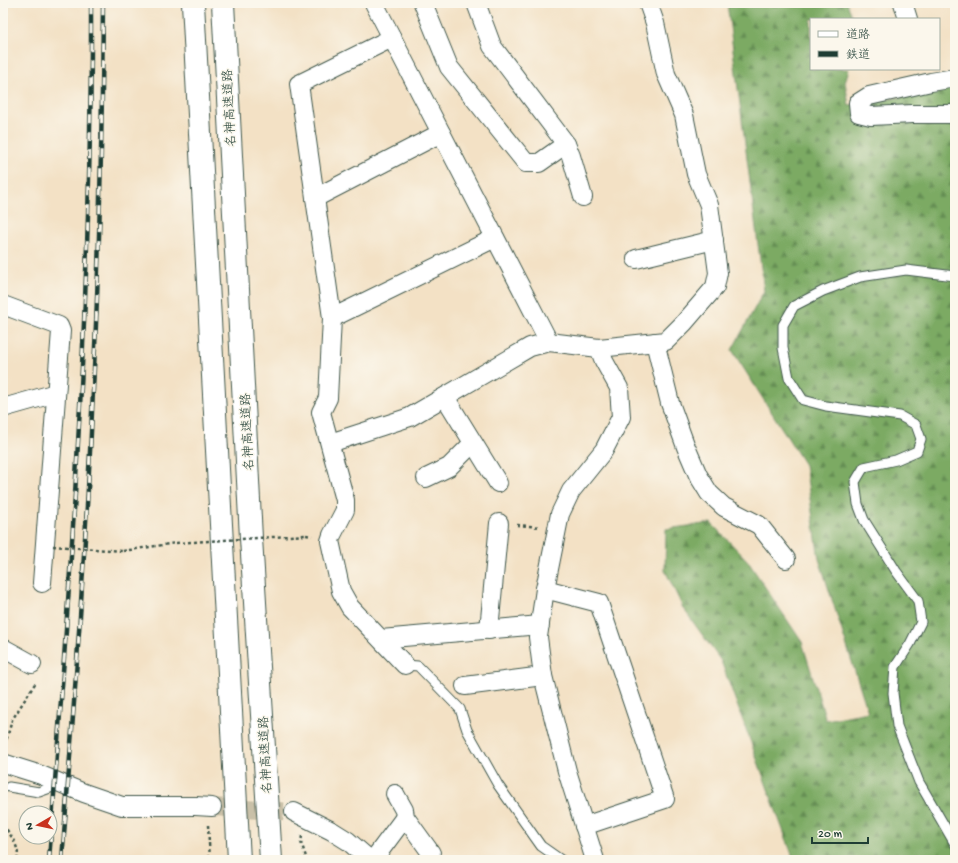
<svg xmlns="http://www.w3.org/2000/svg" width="958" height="863" font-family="'Gochi Hand','Klee One',sans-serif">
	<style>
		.forest { fill: url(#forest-firs); stroke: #4d744c }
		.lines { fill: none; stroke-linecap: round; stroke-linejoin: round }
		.street-tunnel { stroke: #c9c0a8; stroke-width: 18; stroke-dasharray: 18 9; stroke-linecap: butt }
		.lane-casing { stroke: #3f564a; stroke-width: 11 }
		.street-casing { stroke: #3f564a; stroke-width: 20 }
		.highway-casing { stroke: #3f564a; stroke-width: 24 }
		.path { stroke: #3f564a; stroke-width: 2.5; stroke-dasharray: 3 3; stroke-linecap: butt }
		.lane { stroke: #fff; stroke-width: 9 }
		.street { stroke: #fff; stroke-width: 18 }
		.highway { stroke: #fff; stroke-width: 22 }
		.rail-casing { stroke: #1f3d34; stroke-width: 4.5 }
		.rail { stroke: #fbf7ec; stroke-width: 3; stroke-dasharray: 9; stroke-linecap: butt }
		.path-bridge { stroke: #3f564a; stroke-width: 2.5; stroke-dasharray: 3 3; stroke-linecap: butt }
		.labels { text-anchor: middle; stroke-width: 3; stroke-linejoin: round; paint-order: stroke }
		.street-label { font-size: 13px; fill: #1f3d34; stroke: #fbf7ec }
	</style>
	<defs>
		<pattern id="forest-firs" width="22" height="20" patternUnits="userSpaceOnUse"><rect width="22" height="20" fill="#7baa63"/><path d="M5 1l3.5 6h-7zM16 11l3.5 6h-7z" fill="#648c52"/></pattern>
	</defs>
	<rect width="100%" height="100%" fill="#fbf7ec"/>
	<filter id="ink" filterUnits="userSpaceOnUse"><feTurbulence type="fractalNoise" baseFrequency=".025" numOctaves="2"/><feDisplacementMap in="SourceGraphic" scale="8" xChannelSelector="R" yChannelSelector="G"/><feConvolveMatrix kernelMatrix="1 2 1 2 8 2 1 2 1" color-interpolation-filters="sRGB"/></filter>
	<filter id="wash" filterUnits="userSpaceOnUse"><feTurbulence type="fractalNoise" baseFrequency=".012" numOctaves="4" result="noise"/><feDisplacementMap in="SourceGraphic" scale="16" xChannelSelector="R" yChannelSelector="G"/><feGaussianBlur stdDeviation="0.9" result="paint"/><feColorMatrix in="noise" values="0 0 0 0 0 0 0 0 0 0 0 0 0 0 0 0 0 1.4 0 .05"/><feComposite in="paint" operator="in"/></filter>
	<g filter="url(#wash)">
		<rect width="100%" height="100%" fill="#f3e1c5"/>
		<!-- forest -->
		<path class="forest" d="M727,3H847L853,19H811V69H849L845,82L849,106L955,88V860H794L721,661L683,608L665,570L666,529L711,523L747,560L802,642L826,720L868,712L819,559L805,465L732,350L764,291Z"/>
	</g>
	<g filter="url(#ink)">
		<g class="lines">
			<!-- street-tunnel -->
			<path class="street-tunnel" d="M212,807L294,812"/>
			<defs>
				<g id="lane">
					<path d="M955,276L906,270L860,277L823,291L794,306L783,325V348L789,378L803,400L826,406L900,416L916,425L921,439L917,451L896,460L864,467L855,482L858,504L864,520L896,571L918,601L921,622L910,644L895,667L893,693L897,726L919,782L955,844"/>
					<path d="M405,665L418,666L460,709L467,730L498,785L541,846L561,860"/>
					<path d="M9,787L39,792L61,784"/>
				</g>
				<g id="street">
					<path d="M374,3L549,342L599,348L604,361L619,388L621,417L604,450L571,491L560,514L545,589L538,637L543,676L567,771L595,860"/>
					<path d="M423,3L449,67L526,163H539L566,144"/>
					<path d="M476,3L492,46L566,144L571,156L583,197"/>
					<path d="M903,3L908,19"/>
					<path d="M392,38L299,84L332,318L328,398L321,412L345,500V510L332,535L330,541L341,591L350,607L405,665"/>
					<path d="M955,78L931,82L869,96L858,103L859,113L871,116L913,114H955"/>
					<path d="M315,198L441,133"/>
					<path d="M636,259L714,240"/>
					<path d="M3,305L59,326L61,331L42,583"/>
					<path d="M332,318L495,238"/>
					<path d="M655,342L670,403L686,447L698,475L709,493L724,507L759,525L786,559"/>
					<path d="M599,348L666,341L684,323L715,287L718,273L709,205L696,174L684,115L666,74L655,23L648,3"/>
					<path d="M445,397L498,483"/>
					<path d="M3,408L56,393"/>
					<path d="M330,443L410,417L530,347L549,342"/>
					<path d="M426,478L449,467L473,443"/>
					<path d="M545,589L599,603L665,799L584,826"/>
					<path d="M489,630L499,523"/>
					<path d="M381,639L540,625"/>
					<path d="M3,648L32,664"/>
					<path d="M465,686L543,676"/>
					<path d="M3,763L41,775L84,793L122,806H195L212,807"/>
					<path d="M395,794L404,810L405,817L431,853"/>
					<path d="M294,812L332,831L348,841L370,860"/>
					<path d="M373,860L405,817"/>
				</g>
				<g id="highway">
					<path d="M193,3L239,860"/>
					<path d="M223,3L251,538L271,860"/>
				</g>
			</defs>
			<!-- lane casing -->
			<use href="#lane" class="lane-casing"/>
			<!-- street casing -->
			<use href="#street" class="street-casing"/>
			<!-- highway casing -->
			<use href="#highway" class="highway-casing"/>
			<!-- path -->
			<g class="path">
				<path d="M517,525L540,527"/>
				<path d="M306,535L312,536"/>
				<path d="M123,551L176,543"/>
				<path d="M5,745L12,720L36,682"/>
				<path d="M3,825C10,834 21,848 17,860"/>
				<path d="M208,825L210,860"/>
				<path d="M302,836L301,842L307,860"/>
			</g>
			<!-- lane -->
			<use href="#lane" class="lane"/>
			<!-- street -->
			<use href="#street" class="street"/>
			<!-- highway -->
			<use href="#highway" class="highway"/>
			<defs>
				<g id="rail">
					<path d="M49,860C71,575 92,289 91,3"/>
					<path d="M62,860C75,697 87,533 94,369C100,247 102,125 103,3"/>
				</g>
			</defs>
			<!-- rail casing -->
			<use href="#rail" class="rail-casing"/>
			<!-- rail -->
			<use href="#rail" class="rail"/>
			<!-- path-bridge -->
			<g class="path-bridge">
				<path d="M176,543L306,535"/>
				<path d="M53,546L123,551"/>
			</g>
		</g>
	</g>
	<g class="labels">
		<!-- street labels -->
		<g class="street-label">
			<text transform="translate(228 108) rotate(-93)" y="5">名神高速道路</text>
			<text transform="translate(246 432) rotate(-93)" y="5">名神高速道路</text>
			<text transform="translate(264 755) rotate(-93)" y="5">名神高速道路</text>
		</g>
	</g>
	<!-- margin -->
	<rect width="958" height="863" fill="none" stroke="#fbf7ec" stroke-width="16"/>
	<!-- legend -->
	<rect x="810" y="18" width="130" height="52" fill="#fbf7ec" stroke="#a3ada2"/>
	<rect x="818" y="31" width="20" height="6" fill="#ffffff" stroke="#a3ada2"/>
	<text x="846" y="38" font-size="12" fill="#1f3d34">道路</text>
	<rect x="818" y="51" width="20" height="6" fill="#1f3d34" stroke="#a3ada2"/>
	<text x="846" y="58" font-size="12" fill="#1f3d34">鉄道</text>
	<!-- north arrow -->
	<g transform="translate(38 825) rotate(261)"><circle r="19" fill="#fbf7ec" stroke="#a3ada2"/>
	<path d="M0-3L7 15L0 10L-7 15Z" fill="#c8321e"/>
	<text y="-6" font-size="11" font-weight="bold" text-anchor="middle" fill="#1f3d34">N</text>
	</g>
	<!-- scale -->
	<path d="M812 837v6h56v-6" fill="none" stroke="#1f3d34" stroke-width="2"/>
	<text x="818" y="837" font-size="12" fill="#1f3d34" stroke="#fbf7ec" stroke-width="3" paint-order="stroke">20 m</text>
</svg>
